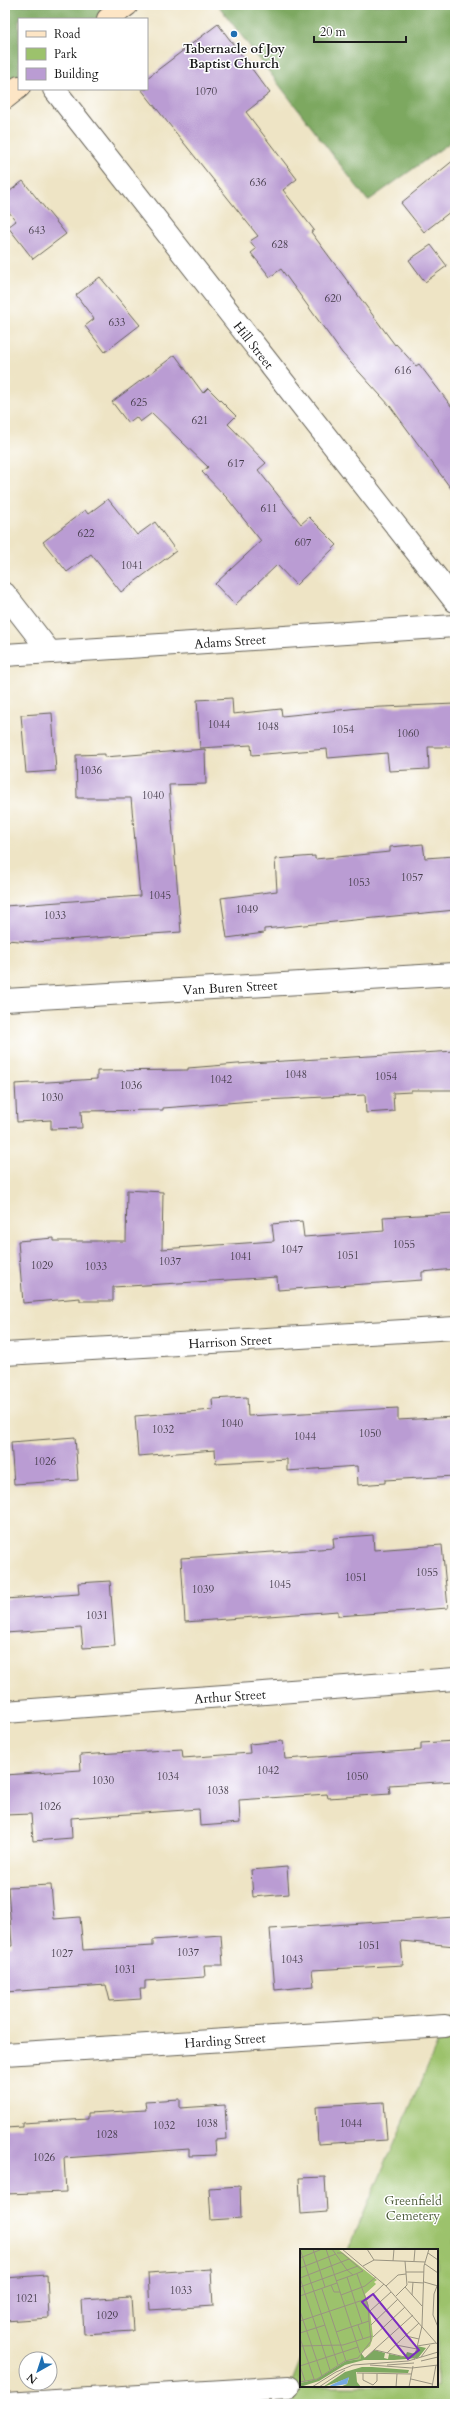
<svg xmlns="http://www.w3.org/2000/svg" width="460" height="2409" font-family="Cardo,serif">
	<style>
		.green { fill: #9cc26c; stroke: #5c6f44 }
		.forest { fill: #7da860; stroke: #4c623e }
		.building { fill: #ba9cd3 }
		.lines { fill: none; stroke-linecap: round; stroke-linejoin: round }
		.street-casing { stroke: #666257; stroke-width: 24 }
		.secondary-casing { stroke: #666257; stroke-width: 24 }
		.street { stroke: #fff; stroke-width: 22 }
		.secondary { stroke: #fde5c5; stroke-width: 22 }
		.poi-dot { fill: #1f6fb2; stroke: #fff; stroke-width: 1.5 }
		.labels { text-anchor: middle; stroke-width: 3; stroke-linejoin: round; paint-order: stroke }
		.number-label { font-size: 11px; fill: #443c4a }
		.poi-label { font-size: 13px; font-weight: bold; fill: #1c1c1c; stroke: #fff }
		.street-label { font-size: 13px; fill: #1c1c1c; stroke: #fff }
		.park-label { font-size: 13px; fill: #4f5e3c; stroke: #fff }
		.inset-road { fill: none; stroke: #9a9481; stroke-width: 1 }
		.view { fill: #7b2cbf; fill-opacity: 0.15; stroke: #7b2cbf; stroke-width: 2 }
		.inset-edge { fill: none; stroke: #1c1c1c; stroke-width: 2 }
	</style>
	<rect width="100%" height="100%" fill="#fff"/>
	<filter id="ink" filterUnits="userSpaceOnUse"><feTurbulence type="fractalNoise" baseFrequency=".025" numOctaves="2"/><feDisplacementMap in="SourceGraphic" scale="8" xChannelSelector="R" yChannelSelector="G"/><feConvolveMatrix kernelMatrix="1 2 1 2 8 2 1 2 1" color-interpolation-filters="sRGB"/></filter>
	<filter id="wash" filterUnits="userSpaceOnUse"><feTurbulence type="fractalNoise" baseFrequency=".012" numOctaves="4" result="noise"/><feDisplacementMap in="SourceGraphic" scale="16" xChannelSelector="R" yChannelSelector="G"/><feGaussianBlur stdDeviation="0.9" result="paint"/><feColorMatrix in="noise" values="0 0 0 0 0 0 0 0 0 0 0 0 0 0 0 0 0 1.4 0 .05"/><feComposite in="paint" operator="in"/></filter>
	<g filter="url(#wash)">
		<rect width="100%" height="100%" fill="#eee4c5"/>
		<!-- green -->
		<path class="green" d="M455,2013V2404H283L301,2359V2386H437V2250H348L445,2026Z"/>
		<!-- forest -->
		<g class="forest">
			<path d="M5,5H127L108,19H19V87L5,98Z"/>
			<path d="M218,5H455V139L368,201Z"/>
		</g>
		<g id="blocks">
			<!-- building -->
			<g class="building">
				<path d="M218,24L270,93L246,112L297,179L283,190L314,230L311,232L395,345L396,344L416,366L419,364L455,411V494L390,406L342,353L281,269L270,277L251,253L256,249L250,241L258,236L141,89H147V78Z"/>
				<path d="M455,159V208L424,232L401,203Z"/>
				<path d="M23,181L66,234L33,259L8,227L16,221L5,207V195Z"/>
				<path d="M431,245L447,266L425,282L409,260Z"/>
				<path d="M100,277L140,325L105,352L85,326L94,319L76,295Z"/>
				<path d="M175,355L203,393L208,388L236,416L228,424L266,463L258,470L301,524L309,517L337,545L296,585L277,565L235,605L215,584L261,541L227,498L202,472L208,467L152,413L140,422L136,417L128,423L112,402Z"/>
				<path d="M108,499L137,535L155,522L176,551L121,592L91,554L67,572L43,542L85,510L88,514Z"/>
				<path d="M232,698L233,714L281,709L282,716L359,708L455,704V747H428L429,769L389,771L387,753L328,758L327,749L252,755L251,745L200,748L197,700Z"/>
				<path d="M52,713L56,771L26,773L21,715Z"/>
				<path d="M205,749L206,784L169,785L181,932L35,942L5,940V906L140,896L131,798H77L76,755L105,754V757Z"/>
				<path d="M423,844L425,858L455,856V910L264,929V933L227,938L221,898L277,891L275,859L315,856V859L390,852V847Z"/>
				<path d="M455,1051V1090H411V1092L393,1093L394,1111L366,1113L365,1095L265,1100L163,1108V1110L81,1111L82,1128L51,1129V1120L17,1122L15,1084L97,1079V1071L188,1070V1068L250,1063Z"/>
				<path d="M127,1190L163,1192L162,1249L274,1241L272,1224L302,1221L304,1237L384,1231L383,1217L455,1213V1269L422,1272V1280L278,1290L277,1277L113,1287V1301H80V1298L23,1303L18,1241L54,1238V1241H126Z"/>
				<path d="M247,1397L248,1416L398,1408V1420L455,1417V1476L385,1480V1483L358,1485L357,1466L287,1471V1459L216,1463L215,1450L138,1456L135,1416L213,1410L212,1399Z"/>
				<path d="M75,1437L78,1480L14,1484L11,1442Z"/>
				<path d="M373,1535L374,1550L442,1545L448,1608L338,1616V1611L185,1622L181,1558L334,1548L333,1538Z"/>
				<path d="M110,1581L115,1646L83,1648L81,1628L5,1633V1599L79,1594L78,1583Z"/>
				<path d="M283,1741L285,1759L421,1750V1743L455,1741V1781L389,1785L390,1794L328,1798L327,1794L239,1800L240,1823L200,1826L199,1809L71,1818L72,1838L33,1841L31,1814L5,1815V1775L81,1770L80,1755L182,1749L183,1758L250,1753L249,1744Z"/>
				<path d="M287,1867L289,1894L253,1897L251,1870Z"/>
				<path d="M51,1885L54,1919L80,1917L83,1950L153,1946V1940L221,1935L223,1965H204L205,1977L145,1981V1989H140L141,1999L110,2001L106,1985L5,1992V1946H12L8,1887Z"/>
				<path d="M455,1917V1946L401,1941L403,1965L312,1970L314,1986L275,1990L270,1929Z"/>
				<path d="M180,2099V2108L225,2105L227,2139L215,2140L216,2155L189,2156V2149L64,2158L66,2192L5,2194V2128L22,2127V2123L88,2119V2113L146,2110L145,2101Z"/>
				<path d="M384,2102L387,2140L318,2144L316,2106Z"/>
				<path d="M325,2177L327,2212L301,2214L299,2178Z"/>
				<path d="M240,2186L241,2218L211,2220L209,2188Z"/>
				<path d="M211,2269L213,2306L150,2310L148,2273Z"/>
				<path d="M47,2275L49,2318L5,2321V2278Z"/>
				<path d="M131,2297L133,2331L84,2334L82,2300Z"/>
			</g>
		</g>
	</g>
	<g filter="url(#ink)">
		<use href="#blocks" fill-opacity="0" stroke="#666257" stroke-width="1"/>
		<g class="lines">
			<defs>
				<g id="street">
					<path d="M54,89L455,601"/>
					<path d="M5,594L50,652"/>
					<path d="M5,655L455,626"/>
					<path d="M5,1000L455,974"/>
					<path d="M5,1354L455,1328"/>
					<path d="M5,1712L455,1679"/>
					<path d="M5,2054L445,2026"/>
					<path d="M5,2404L289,2387"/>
				</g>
				<g id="secondary">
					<path d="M108,19L127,5"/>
					<path d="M5,98L19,87"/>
				</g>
			</defs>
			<!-- street casing -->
			<use href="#street" class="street-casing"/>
			<!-- secondary casing -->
			<use href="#secondary" class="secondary-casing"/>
			<!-- street -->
			<use href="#street" class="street"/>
			<!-- secondary -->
			<use href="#secondary" class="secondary"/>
		</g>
	</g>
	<!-- markers -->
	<circle class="poi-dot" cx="234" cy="34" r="4"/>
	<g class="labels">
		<!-- number labels -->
		<g class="number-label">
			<text x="206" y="95">1070</text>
			<text x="258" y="186">636</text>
			<text x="37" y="234">643</text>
			<text x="280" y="248">628</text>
			<text x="333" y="302">620</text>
			<text x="117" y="326">633</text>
			<text x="403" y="374">616</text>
			<text x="139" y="406">625</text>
			<text x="200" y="424">621</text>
			<text x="236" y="467">617</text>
			<text x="269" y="512">611</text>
			<text x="86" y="537">622</text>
			<text x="303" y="546">607</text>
			<text x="132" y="569">1041</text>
			<text x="219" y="728">1044</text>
			<text x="268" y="730">1048</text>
			<text x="343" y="733">1054</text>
			<text x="408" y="737">1060</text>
			<text x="91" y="774">1036</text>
			<text x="153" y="799">1040</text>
			<text x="412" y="881">1057</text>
			<text x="359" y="886">1053</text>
			<text x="160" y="899">1045</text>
			<text x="247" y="913">1049</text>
			<text x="55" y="919">1033</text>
			<text x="296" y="1078">1048</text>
			<text x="386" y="1080">1054</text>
			<text x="221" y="1083">1042</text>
			<text x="131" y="1089">1036</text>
			<text x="52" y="1101">1030</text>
			<text x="404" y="1248">1055</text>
			<text x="292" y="1253">1047</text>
			<text x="348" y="1259">1051</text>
			<text x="241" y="1260">1041</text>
			<text x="170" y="1265">1037</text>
			<text x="42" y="1269">1029</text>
			<text x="96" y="1270">1033</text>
			<text x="232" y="1427">1040</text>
			<text x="163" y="1433">1032</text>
			<text x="370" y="1437">1050</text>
			<text x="305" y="1440">1044</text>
			<text x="45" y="1465">1026</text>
			<text x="427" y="1576">1055</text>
			<text x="356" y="1581">1051</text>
			<text x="280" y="1588">1045</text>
			<text x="203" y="1593">1039</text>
			<text x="97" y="1619">1031</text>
			<text x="268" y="1774">1042</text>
			<text x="168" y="1780">1034</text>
			<text x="357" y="1780">1050</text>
			<text x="103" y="1784">1030</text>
			<text x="218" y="1794">1038</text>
			<text x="50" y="1810">1026</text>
			<text x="369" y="1949">1051</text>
			<text x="188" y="1956">1037</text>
			<text x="62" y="1957">1027</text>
			<text x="292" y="1963">1043</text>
			<text x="125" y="1973">1031</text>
			<text x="207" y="2127">1038</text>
			<text x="351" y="2127">1044</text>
			<text x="164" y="2129">1032</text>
			<text x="107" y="2138">1028</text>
			<text x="44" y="2161">1026</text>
			<text x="181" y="2294">1033</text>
			<text x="27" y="2302">1021</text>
			<text x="107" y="2319">1029</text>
		</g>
		<!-- poi labels -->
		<g class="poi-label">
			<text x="234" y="53">Tabernacle of Joy<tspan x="234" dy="15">Baptist Church</tspan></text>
		</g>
		<!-- street labels -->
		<g class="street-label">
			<text transform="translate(254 345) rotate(52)" y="5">Hill Street</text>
			<text transform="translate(230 641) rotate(-4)" y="5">Adams Street</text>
			<text transform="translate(230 987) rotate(-3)" y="5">Van Buren Street</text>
			<text transform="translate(230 1341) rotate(-3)" y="5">Harrison Street</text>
			<text transform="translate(230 1696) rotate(-4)" y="5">Arthur Street</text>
			<text transform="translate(225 2040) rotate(-4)" y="5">Harding Street</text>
		</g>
		<!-- park labels -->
		<g class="park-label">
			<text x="413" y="2205">Greenfield<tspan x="413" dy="15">Cemetery</tspan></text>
		</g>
	</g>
	<!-- overview -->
	<g transform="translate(300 2249)">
		<rect width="138" height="138" fill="#eee4c5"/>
		<path d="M0,0H38L77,31L74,33L76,35L65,45L70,62L73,88L70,97L61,104V110L46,112L17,130L0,134Z" fill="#9cc26c"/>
		<path d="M117,97L126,99L118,109L94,111H64L45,116L19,132L0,138V134L17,130L46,112L61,110V104L65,109L74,101L85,104L84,109L88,110L89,105L105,108L107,103L115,105ZM62,118H72L109,121L108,124L56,123L57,133L61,138H40L47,135L49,129L23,138L45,123Z" fill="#7da860"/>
		<path d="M49,128L47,135L29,138L31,136Z" fill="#75a9e2"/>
		<path class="inset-road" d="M0,0L38,116M13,0L25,38M26,0L60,104M32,0L47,21L58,17M42,0L86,37L138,96M67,0L74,11M128,4L138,11M0,9L22,0M93,12L94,0M114,12L115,0M125,15L138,24M63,17L74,11L125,13M0,19L36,5M106,23H124M47,28L62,74M0,29L30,121M0,29L49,10M36,32L53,26M108,33L124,34M124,33L138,37M31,36L34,43H40M86,37L98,26L106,25M137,37L134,45L133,66L138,78M0,38L47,21L53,26L63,22L42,4H37M105,38L122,57M22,40L46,112M41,46L65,37L76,28M112,46L113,33M0,47L37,34M96,47L107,36L105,12M67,51L84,35M0,62L22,127M70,62L91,43M0,72L66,50M58,76L63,90M71,76L98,50M36,83L69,72L68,56L57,25M0,84L25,76M106,87L119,90M73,88L105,58M0,89L14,130M96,96L117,100M0,97L43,96L72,87M117,97L136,94M75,101L105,108M87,104L119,74M121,108L130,96M65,109L113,66M114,111L122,77L124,17L129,0M121,112L138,108M70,116L112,119M87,116L114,114M0,117L58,98M0,117L5,132M112,119L138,116M57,124L111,125M63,124V131L73,136L77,132V125M111,130L132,135M0,133L17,130L45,112L58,109L71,92L69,72M12,138L36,123L53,116L108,112L138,103M19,138L45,121M96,138L97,125M109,138L113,117M132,138L136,116"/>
		<path class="view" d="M73,45L119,101L108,110L62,53Z"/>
		<rect width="138" height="138" class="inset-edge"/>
	</g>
	<!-- margin -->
	<rect width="460" height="2409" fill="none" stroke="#fff" stroke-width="20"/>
	<!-- legend -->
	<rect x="18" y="18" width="130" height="72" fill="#ffffff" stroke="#a4a4a4"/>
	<rect x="26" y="31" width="20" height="6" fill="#fde5c5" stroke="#a4a4a4"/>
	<text x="54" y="38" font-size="12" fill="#1c1c1c">Road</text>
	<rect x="26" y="48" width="20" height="12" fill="#9cc26c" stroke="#a4a4a4"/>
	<text x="54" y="58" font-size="12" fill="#1c1c1c">Park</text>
	<rect x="26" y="68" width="20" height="12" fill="#ba9cd3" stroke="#a4a4a4"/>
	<text x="54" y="78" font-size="12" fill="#1c1c1c">Building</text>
	<!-- north arrow -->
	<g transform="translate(38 2371) rotate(219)"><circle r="19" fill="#ffffff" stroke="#a4a4a4"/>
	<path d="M0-3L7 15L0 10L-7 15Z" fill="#1f6fb2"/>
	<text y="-6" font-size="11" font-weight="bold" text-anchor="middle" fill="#1c1c1c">N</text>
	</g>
	<!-- scale -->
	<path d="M314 36v6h92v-6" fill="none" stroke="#1c1c1c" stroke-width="2"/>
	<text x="320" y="36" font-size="12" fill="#1c1c1c" stroke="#ffffff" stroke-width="3" paint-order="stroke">20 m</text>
</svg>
